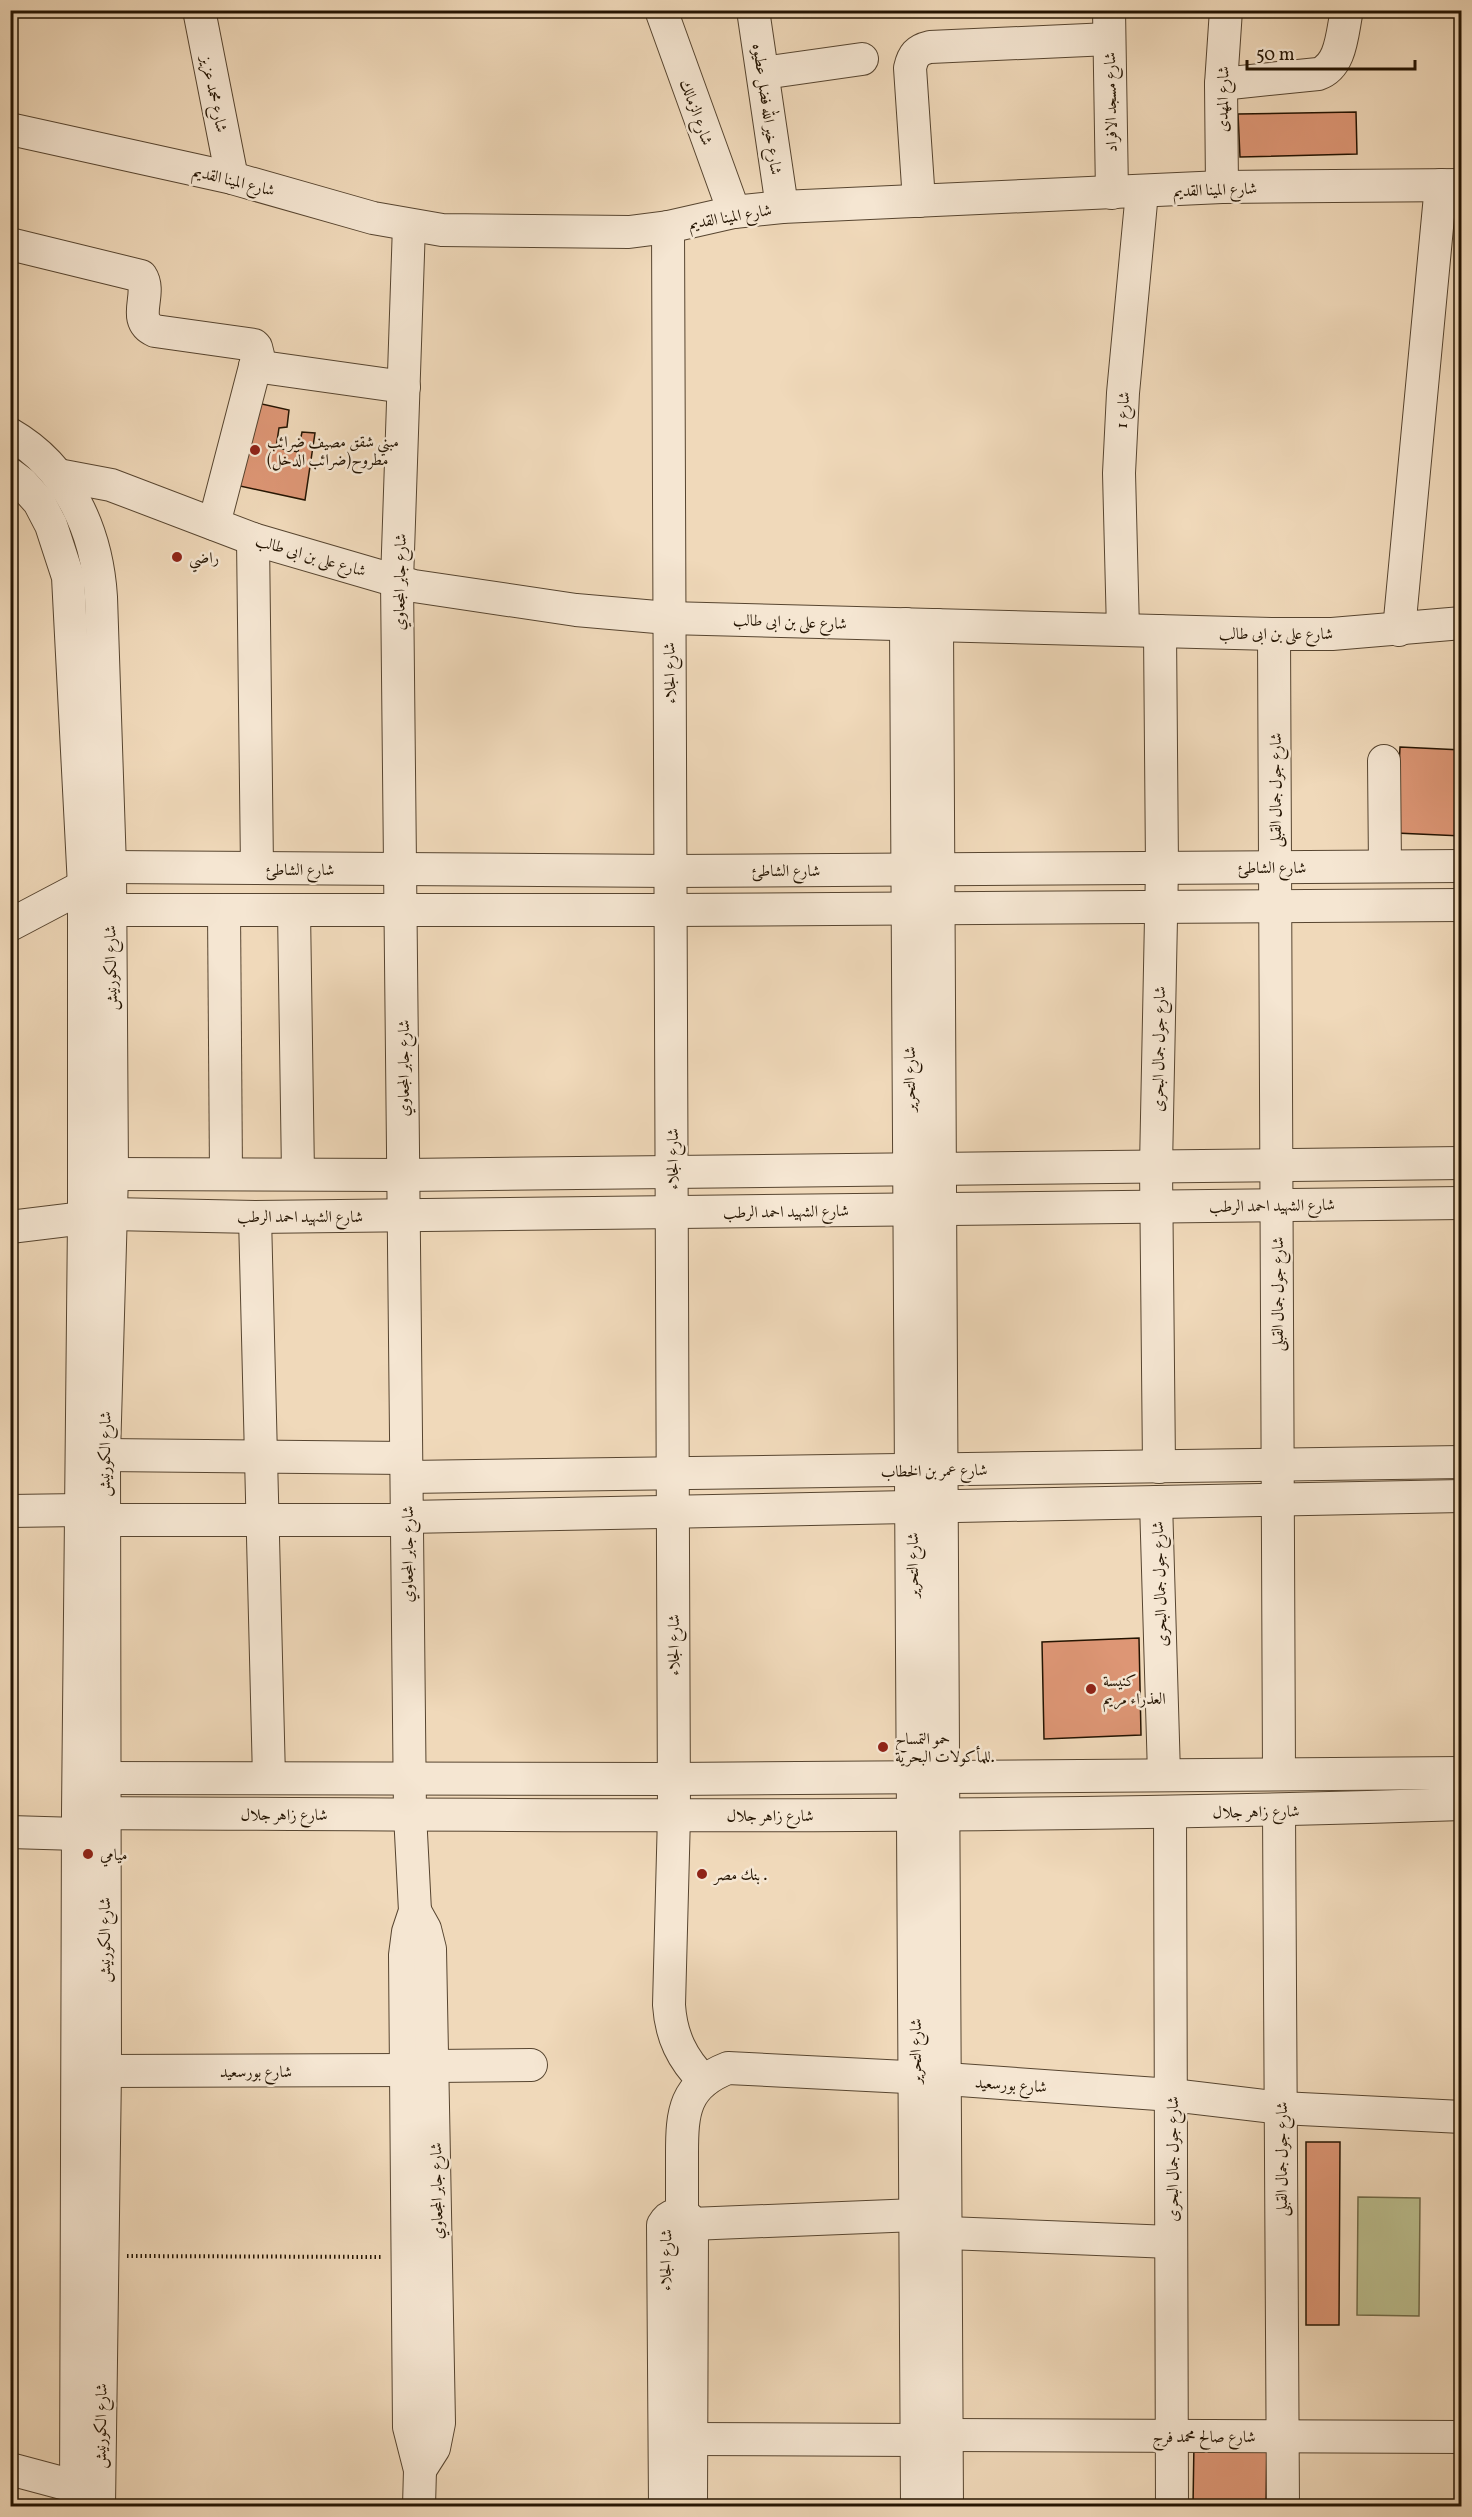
<svg xmlns="http://www.w3.org/2000/svg" width="1472" height="2517" font-family="Vollkorn,Amiri,serif">
	<style>
		.green { fill: #bbbf8f; stroke: #706a48; stroke-width: 1.5 }
		.building { fill: #dd9675; stroke: #241402; stroke-width: 1.5 }
		.lines { fill: none; stroke-linecap: round; stroke-linejoin: round }
		.minor-casing { stroke: #574530; stroke-width: 34 }
		.path { stroke: #241402; stroke-width: 4; stroke-dasharray: 1.5 3; stroke-linecap: butt }
		.minor { stroke: #f5e6d2; stroke-width: 32 }
		.poi-dot { fill: #8f2418; stroke: #f5e6d2; stroke-width: 2 }
		.labels { text-anchor: middle; stroke-width: 5; stroke-linejoin: round; paint-order: stroke }
		.street-label { font-size: 16px; fill: #241402; stroke: #f5e6d2 }
		.poi-label { font-size: 16px; fill: #241402; stroke: #f5e6d2; text-anchor: start }
	</style>
	<rect width="100%" height="100%" fill="#f0d9ba"/>
	<filter id="stains"><feTurbulence type="fractalNoise" baseFrequency=".00333" numOctaves="4"/><feColorMatrix values="0 0 0 0 .2 0 0 0 0 .09 0 0 0 0 .02 0 0 0 .5 -.17"/></filter>
	<radialGradient id="worn" r=".72"><stop offset=".6" stop-color="#630" stop-opacity="0"/><stop offset="1" stop-color="#630" stop-opacity=".3"/></radialGradient>
	<!-- green -->
	<path class="green" d="M1358,2197L1420,2198L1419,2316L1357,2315Z"/>
	<!-- building -->
	<g class="building">
		<path d="M1356,112L1357,154L1240,157L1238,114Z"/>
		<path d="M235,398L289,410L287,427L279,428L276,448L298,452L302,432L315,433L305,500L217,481Z"/>
		<path d="M1400,747L1462,750V836L1396,833Z"/>
		<path d="M1139,1638L1141,1735L1044,1739L1042,1642Z"/>
		<path d="M1306,2142H1340L1339,2325H1306Z"/>
		<path d="M1194,2442H1267L1266,2506H1193Z"/>
	</g>
	<g class="lines">
		<defs>
			<g id="minor">
				<path d="M199,10L232,178"/>
				<path d="M661,10L734,212"/>
				<path d="M753,10L782,207"/>
				<path d="M1109,10L1112,193"/>
				<path d="M764,73L862,59"/>
				<path d="M1221,84L1318,74C1342,66 1342,32 1347,10"/>
				<path d="M10,129L232,178L373,218L442,230L629,232L668,227L734,212L782,207L1222,187L1462,185"/>
				<path d="M1222,187L1221,84L1226,10"/>
				<path d="M919,201L910,68C913,55 917,50 930,47L1109,39"/>
				<path d="M409,225L397,581L410,1814L415,1911L408,1932L405,1955L409,2427L420,2470L419,2506"/>
				<path d="M668,227L674,1815L669,2005C671,2036 682,2059 704,2081"/>
				<path d="M10,244L141,276C153,294 130,320 155,331L254,345L256,347L258,355L214,524"/>
				<path d="M255,366L404,387"/>
				<path d="M10,434C69,468 97,532 101,597L110,867L112,1174L104,1455L105,2071L99,2506"/>
				<path d="M10,474L22,483L39,502L51,525L68,577L84,886V1218L78,1813L76,2506"/>
				<path d="M58,475L111,485L253,539L414,586L576,610L668,618L1274,634H1332L1462,623"/>
				<path d="M253,539L257,868"/>
				<path d="M906,624L917,2506"/>
				<path d="M937,625L947,2506"/>
				<path d="M1123,630L1119,473L1123,393L1142,192"/>
				<path d="M1399,630L1441,185"/>
				<path d="M1274,634L1279,1774"/>
				<path d="M1384,761L1385,866"/>
				<path d="M110,867L671,871L1462,866"/>
				<path d="M110,910H671L1462,905"/>
				<path d="M224,910L226,1174"/>
				<path d="M294,911L298,1174"/>
				<path d="M10,925L84,886"/>
				<path d="M112,1174L404,1175L1462,1163"/>
				<path d="M111,1214L255,1217L1462,1203"/>
				<path d="M255,1217L269,1778"/>
				<path d="M10,1227L84,1218"/>
				<path d="M104,1455L406,1458"/>
				<path d="M1159,1467L1156,1167L1162,868L1160,631"/>
				<path d="M407,1477L1462,1462"/>
				<path d="M1156,1502L1164,1774"/>
				<path d="M10,1511L80,1510"/>
				<path d="M407,1517L1462,1496"/>
				<path d="M104,1520H407"/>
				<path d="M82,1778L673,1779L1462,1773"/>
				<path d="M1279,1811L1283,2506"/>
				<path d="M1170,1812L1172,2506"/>
				<path d="M85,1813C543,1815 1003,1820 1462,1804"/>
				<path d="M10,1832L78,1834"/>
				<path d="M415,1911L425,1929L430,1949L439,2423L434,2448L420,2470"/>
				<path d="M434,2066L531,2065"/>
				<path d="M105,2071L407,2070"/>
				<path d="M682,2215C682,2195 682,2175 682,2154C682,2112 684,2085 728,2068L946,2079L1172,2095L1281,2108L1462,2117"/>
				<path d="M691,2224L916,2215"/>
				<path d="M947,2233L1171,2242"/>
				<path d="M947,2435L1462,2437"/>
				<path d="M690,2439L917,2440"/>
				<path d="M10,2469L96,2492"/>
				<path d="M665,2506L663,2225C669,2214 677,2213 688,2218L692,2230L691,2506"/>
			</g>
		</defs>
		<!-- minor casing -->
		<use href="#minor" class="minor-casing"/>
		<!-- path -->
		<path class="path" d="M127,2256L381,2257"/>
		<!-- minor -->
		<use href="#minor" class="minor"/>
	</g>
	<!-- markers -->
	<g class="poi-dot">
		<circle cx="255" cy="450" r="6"/>
		<circle cx="177" cy="557" r="6"/>
		<circle cx="1091" cy="1689" r="6"/>
		<circle cx="883" cy="1747" r="6"/>
		<circle cx="88" cy="1854" r="6"/>
		<circle cx="702" cy="1874" r="6"/>
	</g>
	<g class="labels">
		<!-- street labels -->
		<g class="street-label">
			<text transform="translate(215 94) rotate(78)" y="6">شارع محمد عزيز</text>
			<text transform="translate(1222 99) rotate(-89)" y="6">شارع المهدى</text>
			<text transform="translate(1110 102) rotate(-91)" y="6">شارع مسجد الافراد</text>
			<text transform="translate(768 109) rotate(82)" y="6">شارع خير الله فضل عطيوه</text>
			<text transform="translate(697 112) rotate(70)" y="6">شارع الزمالك</text>
			<text transform="translate(234 180) rotate(14)" y="6">شارع المينا القديم</text>
			<text transform="translate(1215 189) rotate(-2)" y="6">شارع المينا القديم</text>
			<text transform="translate(730 216) rotate(-10)" y="6">شارع المينا القديم</text>
			<text transform="translate(1122 410) rotate(-86)" y="6">شارع 1</text>
			<text transform="translate(311 555) rotate(16)" y="6">شارع على بن ابى طالب</text>
			<text transform="translate(399 582) rotate(-89)" y="6">شارع جابر المجعاوي</text>
			<text transform="translate(790 621) rotate(2)" y="6">شارع على بن ابى طالب</text>
			<text x="1276" y="639">شارع على بن ابى طالب</text>
			<text transform="translate(669 673) rotate(-91)" y="6">شارع الجلاء</text>
			<text transform="translate(1275 790) rotate(-90)" y="6">شارع جول جمال القبلى</text>
			<text x="1272" y="873">شارع الشاطئ</text>
			<text x="300" y="875">شارع الشاطئ</text>
			<text x="786" y="876">شارع الشاطئ</text>
			<text transform="translate(110 968) rotate(-91)" y="6">شارع الكورنيش</text>
			<text transform="translate(1158 1049) rotate(-89)" y="6">شارع جول جمال البحرى</text>
			<text transform="translate(403 1068) rotate(-90)" y="6">شارع جابر المجعاوي</text>
			<text transform="translate(909 1079) rotate(-90)" y="6">شارع التحرير</text>
			<text transform="translate(672 1159) rotate(-90)" y="6">شارع الجلاء</text>
			<text transform="translate(1272 1205) rotate(-1)" y="6">شارع الشهيد احمد الرطب</text>
			<text transform="translate(786 1211) rotate(-1)" y="6">شارع الشهيد احمد الرطب</text>
			<text x="300" y="1222">شارع الشهيد احمد الرطب</text>
			<text transform="translate(1277 1294) rotate(-90)" y="6">شارع جول جمال القبلى</text>
			<text transform="translate(104 1454) rotate(-89)" y="6">شارع الكورنيش</text>
			<text transform="translate(934 1470) rotate(-1)" y="6">شارع عمر بن الخطاب</text>
			<text transform="translate(407 1554) rotate(-90)" y="6">شارع جابر المجعاوي</text>
			<text transform="translate(912 1565) rotate(-90)" y="6">شارع التحرير</text>
			<text transform="translate(1159 1584) rotate(-92)" y="6">شارع جول جمال البحرى</text>
			<text transform="translate(673 1645) rotate(-90)" y="6">شارع الجلاء</text>
			<text transform="translate(1256 1811) rotate(-1)" y="6">شارع زاهر جلال</text>
			<text x="284" y="1820">شارع زاهر جلال</text>
			<text x="770" y="1821">شارع زاهر جلال</text>
			<text transform="translate(104 1940) rotate(-90)" y="6">شارع الكورنيش</text>
			<text transform="translate(915 2051) rotate(-90)" y="6">شارع التحرير</text>
			<text x="256" y="2077">شارع بورسعيد</text>
			<text transform="translate(1011 2084) rotate(4)" y="6">شارع بورسعيد</text>
			<text transform="translate(1172 2159) rotate(-90)" y="6">شارع جول جمال البحرى</text>
			<text transform="translate(1281 2159) rotate(-90)" y="6">شارع جول جمال القبلى</text>
			<text transform="translate(436 2191) rotate(-91)" y="6">شارع جابر المجعاوي</text>
			<text transform="translate(665 2260) rotate(-89)" y="6">شارع الجلاء</text>
			<text transform="translate(100 2426) rotate(-89)" y="6">شارع الكورنيش</text>
			<text x="1204" y="2442">شارع صالح محمد فرج</text>
		</g>
		<!-- poi labels -->
		<g class="poi-label">
			<text x="267" y="447">مبني شقق مصيف ضرائب<tspan x="267" dy="18">مطروح(ضرائب الدخل)</tspan></text>
			<text x="189" y="563">راضي</text>
			<text x="1103" y="1686">كنيسة<tspan x="1103" dy="18">العذراء مريم</tspan></text>
			<text x="895" y="1744">حمو التمساح<tspan x="895" dy="18">للمأكولات البحرية.</tspan></text>
			<text x="100" y="1860">ميامي</text>
			<text x="714" y="1880">بنك مصر .</text>
		</g>
	</g>
	<!-- margin -->
	<rect width="1472" height="2517" fill="none" stroke="#f0d9ba" stroke-width="36"/>
	<rect x="12" y="12" width="1448" height="2493" fill="none" stroke="#241402" stroke-width="3"/>
	<rect x="18" y="18" width="1436" height="2481" fill="none" stroke="#241402" stroke-width="1.5"/>
	<!-- scale -->
	<path d="M1247 60v9h168v-9" fill="none" stroke="#241402" stroke-width="3"/>
	<text x="1256" y="60" font-size="18" fill="#241402" stroke="#f5e6d2" stroke-width="4.5" paint-order="stroke">50 m</text>
	<rect width="100%" height="100%" filter="url(#stains)"/>
	<rect width="100%" height="100%" fill="url(#worn)"/>
</svg>
